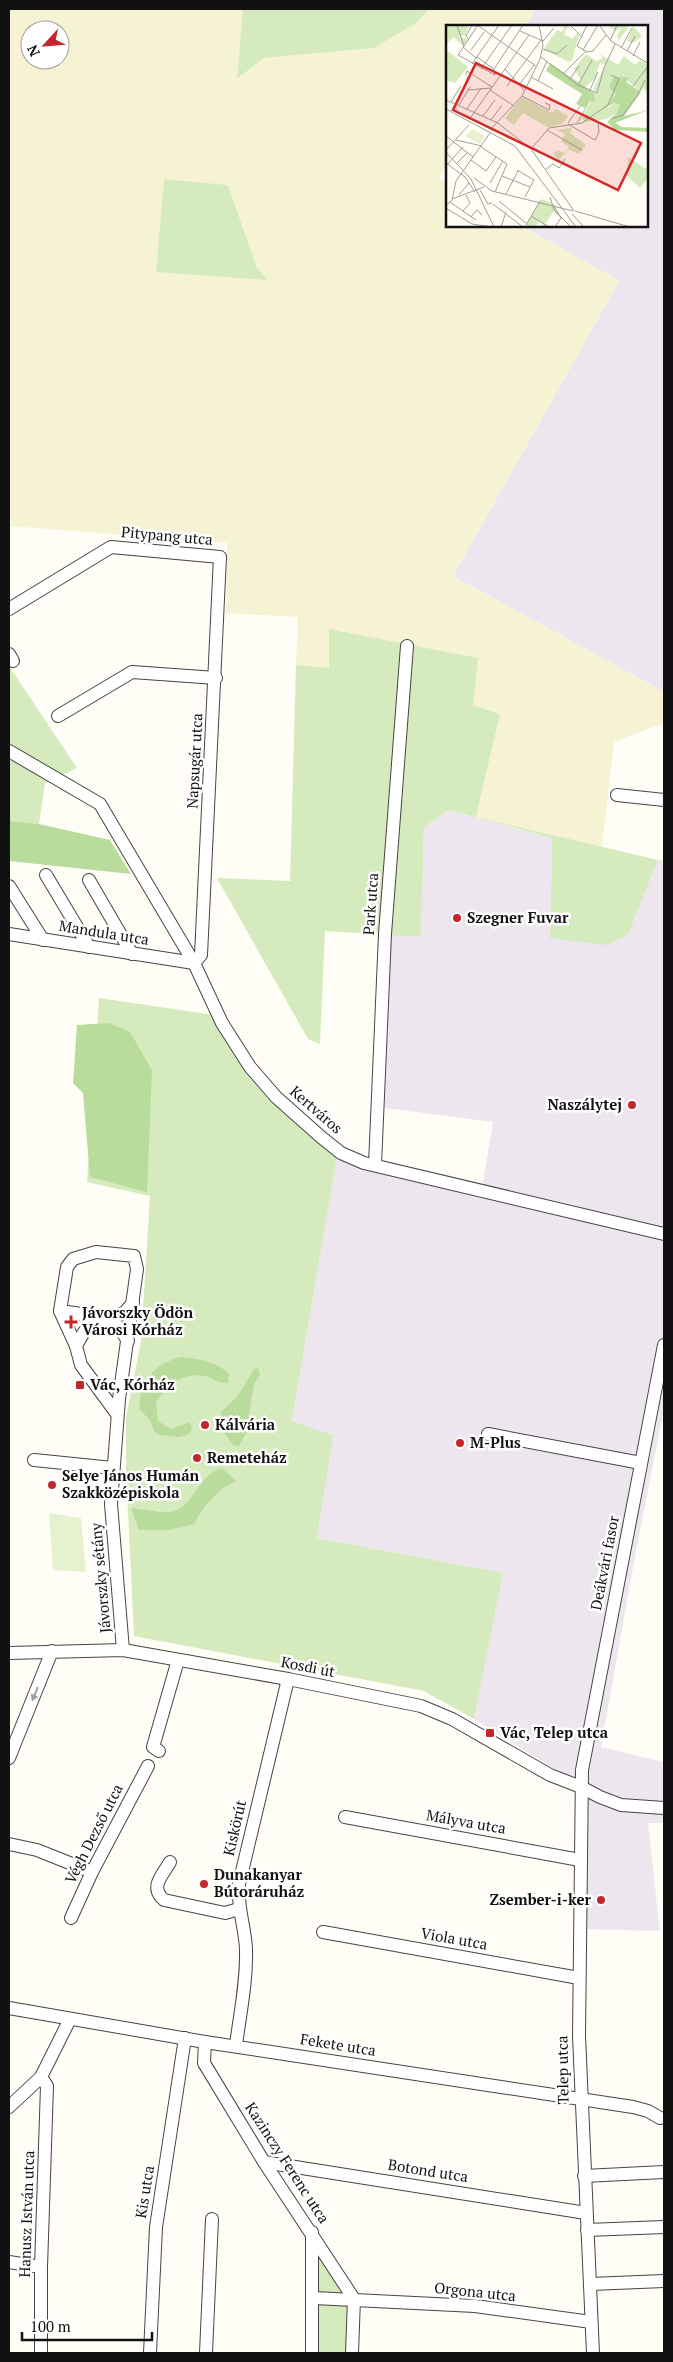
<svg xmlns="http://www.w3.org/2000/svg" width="673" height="2362" font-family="'PT Serif',serif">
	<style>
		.industrial { fill: #eee6ef }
		.farmland { fill: #f6f3d4; fill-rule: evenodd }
		.green { fill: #d5ebbd }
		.forest { fill: #b9dc9c }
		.pitch { fill: #e6f2cf }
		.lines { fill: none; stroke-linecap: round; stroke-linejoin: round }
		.minor-casing { stroke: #444; stroke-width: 14 }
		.minor { stroke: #fff; stroke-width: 12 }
		.oneway { fill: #a0a0a0 }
		.poi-dot { fill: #c4262e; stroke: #fff; stroke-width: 2 }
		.labels { text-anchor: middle; stroke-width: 5; stroke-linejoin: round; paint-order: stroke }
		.street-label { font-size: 15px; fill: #111; stroke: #fff }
		.poi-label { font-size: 15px; font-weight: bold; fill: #111; stroke: #fff; text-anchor: start }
		.inset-road { fill: none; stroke: #a09f9a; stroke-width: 1 }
		.view { fill: #d62828; fill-opacity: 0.15; stroke: #d62828; stroke-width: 2.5 }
		.inset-edge { fill: none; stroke: #111; stroke-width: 2.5 }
	</style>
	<rect width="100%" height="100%" fill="#fffdf5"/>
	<!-- industrial -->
	<g class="industrial">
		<path d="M536,9H664V692L453,576L619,281L522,226H647V26H526Z"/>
		<path d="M449,810L552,838L550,937L628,935L658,860H664V1409L636,1551L601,1747L664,1762V1823H648L660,1931L587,1929V1811L589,1808L583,1778L563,1774L474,1719L503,1573L317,1538L332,1435L292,1421L338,1151L481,1194L493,1122L385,1108L383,934L421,937L424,827Z"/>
	</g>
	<!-- farmland -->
	<path class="farmland" d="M9,9H243L238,79L264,58L374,48L415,24L429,9H536L526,26H447V164L439,179L447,183V226H522L619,281L453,576L664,692V723L614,742L602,847L476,817L500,714L473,706L330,629L329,669L296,665L298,617L226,613L227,543L9,526ZM30,30H60V60H30ZM164,179L228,185L257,268L268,280Z"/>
	<!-- green -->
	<g class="green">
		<path d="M243,9H429L415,24L374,48L264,58L237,79Z"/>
		<path d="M164,179L228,185L257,268L268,280L156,272Z"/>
		<path d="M329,629L478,658L473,705L500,714L476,817L658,860L628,935L607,945L550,938L552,838L449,810L424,827L421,937L325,931L320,1044L308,1039L217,878L290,881L296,665L329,668Z"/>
		<path d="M9,666L77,768L45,783L39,824L9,821Z"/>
		<path d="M99,998L214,1015C224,1034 234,1054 246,1072C270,1106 302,1130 338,1151L292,1421L333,1435L317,1538L503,1573L474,1719L424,1691L134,1636L126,1470V1417L141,1341L150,1196L87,1182Z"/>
		<path d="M312,2232L354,2299L352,2353H312Z"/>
	</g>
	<!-- forest -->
	<g class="forest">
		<path d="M9,821L39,824L110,840L131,874L9,861Z"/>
		<path d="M109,1023L130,1032L152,1070L147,1192L90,1177L83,1093L73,1083L77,1025Z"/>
		<path d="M181,1357C199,1359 216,1361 229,1374L228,1383C221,1384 216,1380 209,1377C185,1370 167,1384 156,1403L158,1421L171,1429L190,1422L192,1429L190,1433L180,1437L160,1435L154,1431L149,1419L139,1409C141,1381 154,1363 181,1357Z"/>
		<path d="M258,1368L260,1375L254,1384L246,1433L239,1446L233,1445L222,1430L221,1412L237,1397L254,1369Z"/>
		<path d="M222,1468L236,1481C217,1489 204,1506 194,1524L169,1530H139L131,1508C143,1509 158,1513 170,1512C195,1509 196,1475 222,1468Z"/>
	</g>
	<!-- pitch -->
	<path class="pitch" d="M49,1513L81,1518L86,1572L53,1570Z"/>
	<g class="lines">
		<defs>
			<g id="minor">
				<path d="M9,609L111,547L220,557L201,955L194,963"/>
				<path d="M9,654L13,661"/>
				<path d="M58,716L132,672L216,678"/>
				<path d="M9,751L100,804L194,963L222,1023L250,1067L276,1097L321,1137L341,1153L364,1163L664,1234"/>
				<path d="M617,795L664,800"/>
				<path d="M46,875L89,947"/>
				<path d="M89,880L132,954"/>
				<path d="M9,886L43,940"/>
				<path d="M9,934L194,963"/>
				<path d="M375,1165L385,934L407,646"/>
				<path d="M60,1311L96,1316L108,1320L125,1312L133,1303"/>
				<path d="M76,1346L60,1311L67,1267L73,1259L96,1252L134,1256L137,1269L119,1399L111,1504L123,1650"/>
				<path d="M117,1414L81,1365L76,1346C86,1328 87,1323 108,1320L119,1327L128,1341"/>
				<path d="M488,1434L641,1463"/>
				<path d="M34,1460L113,1468"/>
				<path d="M9,1653L123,1650L288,1679L421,1706L452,1719L550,1775L581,1787L600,1797L621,1805L664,1808"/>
				<path d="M159,1751L153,1747L178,1660"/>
				<path d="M9,1758L52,1651"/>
				<path d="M345,1817L580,1860"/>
				<path d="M9,1844L37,1850L92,1872"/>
				<path d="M170,1862C162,1876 149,1887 164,1900L225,1913L239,1909"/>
				<path d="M71,1918L92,1872L148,1766"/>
				<path d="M323,1932L579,1978"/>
				<path d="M9,2008L205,2042L633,2107L648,2111L660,2118"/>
				<path d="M205,2042L204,2063L264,2162L354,2299"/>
				<path d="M236,2045C240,2014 247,1981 246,1949C245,1926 237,1908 239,1884L288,1679"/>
				<path d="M9,2107L41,2077L70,2019"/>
				<path d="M264,2162L586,2213"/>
				<path d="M584,2176L664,2172"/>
				<path d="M587,2230L664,2227"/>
				<path d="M9,2262L41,2267"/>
				<path d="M590,2284L664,2281"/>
				<path d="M314,2298L475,2306L591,2322"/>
				<path d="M41,2353V2267L47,2086L41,2077"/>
				<path d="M150,2353L156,2227L185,2038"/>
				<path d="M206,2353L212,2219"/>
				<path d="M312,2353V2232"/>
				<path d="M352,2353L354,2299"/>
				<path d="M593,2353L579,2036L582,1770L664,1345"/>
			</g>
		</defs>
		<!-- minor casing -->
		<use href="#minor" class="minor-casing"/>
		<!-- minor -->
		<use href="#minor" class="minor"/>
	</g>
	<!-- one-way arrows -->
	<defs><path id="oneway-solid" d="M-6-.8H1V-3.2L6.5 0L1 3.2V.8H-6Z" transform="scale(1.25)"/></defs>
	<use class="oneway" href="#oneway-solid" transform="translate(35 1694) rotate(112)"/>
	<!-- markers -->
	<g class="poi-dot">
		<circle cx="457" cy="918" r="5"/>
		<circle cx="632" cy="1105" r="5"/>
		<path d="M68.5 1314.5h5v5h5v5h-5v5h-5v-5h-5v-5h5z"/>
		<rect x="75" y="1380" width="10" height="10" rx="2.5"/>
		<circle cx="205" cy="1425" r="5"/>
		<circle cx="460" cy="1443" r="5"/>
		<circle cx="197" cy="1458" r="5"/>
		<circle cx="52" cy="1485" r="5"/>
		<rect x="485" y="1728" width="10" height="10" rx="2.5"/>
		<circle cx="204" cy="1884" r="5"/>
		<circle cx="601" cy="1900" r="5"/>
	</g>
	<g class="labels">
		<!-- street labels -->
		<g class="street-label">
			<text transform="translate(167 536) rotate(5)" y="5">Pitypang utca</text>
			<text transform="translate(195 761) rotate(-87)" y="5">Napsugár utca</text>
			<text transform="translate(371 904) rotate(-86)" y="5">Park utca</text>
			<text transform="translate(104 933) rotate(9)" y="5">Mandula utca</text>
			<text transform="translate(316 1110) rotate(41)" y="5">Kertváros</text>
			<text transform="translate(605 1563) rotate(-79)" y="5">Deákvári fasor</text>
			<text transform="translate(101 1578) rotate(-95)" y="5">Jávorszky sétány</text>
			<text transform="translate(308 1667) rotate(11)" y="5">Kosdi út</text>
			<text transform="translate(466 1822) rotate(10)" y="5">Mályva utca</text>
			<text transform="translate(235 1828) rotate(-77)" y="5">Kiskörút</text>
			<text transform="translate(94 1834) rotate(-63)" y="5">Végh Dezső utca</text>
			<text transform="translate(454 1939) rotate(10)" y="5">Viola utca</text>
			<text transform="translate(338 2045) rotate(9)" y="5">Fekete utca</text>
			<text transform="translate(563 2070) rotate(-91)" y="5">Telep utca</text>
			<text transform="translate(287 2163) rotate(57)" y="5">Kazinczy Ferenc utca</text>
			<text transform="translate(428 2171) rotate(9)" y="5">Botond utca</text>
			<text transform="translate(145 2192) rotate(-81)" y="5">Kis utca</text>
			<text transform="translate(27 2214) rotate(-88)" y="5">Hanusz István utca</text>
			<text transform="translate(475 2292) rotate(6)" y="5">Orgona utca</text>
		</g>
		<!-- poi labels -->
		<g class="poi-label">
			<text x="467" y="923">Szegner Fuvar</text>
			<text x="622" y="1110" text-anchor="end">Naszálytej</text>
			<text x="82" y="1318">Jávorszky Ödön<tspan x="82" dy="17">Városi Kórház</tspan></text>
			<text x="90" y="1390">Vác, Kórház</text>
			<text x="215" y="1430">Kálvária</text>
			<text x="470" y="1448">M-Plus</text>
			<text x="207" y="1463">Remeteház</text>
			<text x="62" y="1481">Selye János Humán<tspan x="62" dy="17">Szakközépiskola</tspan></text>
			<text x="500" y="1738">Vác, Telep utca</text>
			<text x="214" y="1880">Dunakanyar<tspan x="214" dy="17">Bútoráruház</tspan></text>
			<text x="591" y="1905" text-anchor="end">Zsember-i-ker</text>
		</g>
	</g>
	<!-- overview -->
	<g transform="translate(446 25)">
		<rect width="202" height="202" fill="#fffdf5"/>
		<path d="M0,0H23L19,11L14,10V15L15,12L22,14L17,21L8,12L0,19ZM119,0H123L118,9L126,14L131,8L133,11L126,35L123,37L99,25L96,32L99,22L111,5L116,7ZM184,0L173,15L171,11L175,2L170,6L161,1L186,0L196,11L187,18L181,16L187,2ZM3,27L22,42L9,58L0,55V28ZM140,29L150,36L157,33L154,29L172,40L178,31L189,40L194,35L202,40V67L197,63L195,67L177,52H168L163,62L170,66V69L161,84L168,78L174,80L171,88L161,94L139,97L136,93L145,76L149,77L148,62L160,40L154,38L149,53L137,64L132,60L135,55L128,44ZM76,72L106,88L110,84L122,91L117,98L103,103L77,88L68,100L59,93ZM126,103L124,108L140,120L133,129L122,124L113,135L108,130L111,125L118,128L123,122L115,116L119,109L111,105ZM182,132L202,145V153L194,163L181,151ZM95,174L108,179L116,195L108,186L99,199L105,202H96L97,199L93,197L89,202H79Z" fill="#d5ebbd"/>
		<path d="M104,38L148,68L149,77L144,76L133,97L130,98L139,83L130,79L136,69L100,46ZM168,52H183L180,57L195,67L178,91L202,85L169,98L176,102L202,103V107L169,105L161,97L171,88L174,80L168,78L159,83L170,69L163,62Z" fill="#b9dc9c"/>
		<path d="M27,104L39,111L34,119L19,111Z" fill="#e6f2cf"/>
		<path class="inset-road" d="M11,0L18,21M31,0L90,41M32,0L12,30L49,50M124,0L136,12M141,0L131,21L141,27L147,26L160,10M153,0L165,16L203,39M74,6L97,16L108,3M23,14L20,11L26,0M164,16L171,0M17,22L30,33M175,23L186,3M97,24L111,29L121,20M25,25L38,7M137,25L152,0M181,26L189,11M187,31L194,17M31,32L48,44M95,32L132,60L151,68L158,43L169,19M26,39L53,0M35,44L66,0M59,44L78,65M117,49L140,26M20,50L21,46L46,62M49,50L48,44L77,0M85,52L107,64M124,54L133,41M92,56L101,36M73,60L88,40M132,60L146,35M61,61L95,15M187,61L203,40M22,65L45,63M44,65L68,81M144,65L152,47M76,71L103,85L104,80L99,78M0,75L52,98L85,124L128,186M5,77L15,61M13,80L24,62M0,84L69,121L130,202M21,84L35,63M37,91L49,75M25,92L83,10M165,94L177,90L191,71L199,55M45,95L56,80M122,98L134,81M122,99L149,115L153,107L152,96M45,104L76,71L94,34L97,20L93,0M101,105L136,125M0,111L27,132M10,115L36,121M35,122L61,139L49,167M85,124L103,103L136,98L162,80L173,54L165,50M0,125L23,100M0,127L25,154L48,202M25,135L40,146L50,132M0,138L19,152L29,167M11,138L22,127M0,141L17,122M100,144L107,139L113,143L119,134M71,145L88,155L79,172M56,151L84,162M28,153L46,166L127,186M44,158L57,136M34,165L42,179L46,178M60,169L72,146M13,170L23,158M104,172L108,185L125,202M6,174L38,162M53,176L80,198M4,177L30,195M47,179L77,202M0,181L6,175L10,156L44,108M108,181L115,193L109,202M0,183L26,199L46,202M17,186L24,178L20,170M129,186L184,202M126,189L138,202M85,191L103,202M25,192L31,185L36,190M80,200L94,176M55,202L60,187"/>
		<path class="view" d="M30,38L195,118L172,165L7,85Z"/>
		<rect width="202" height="202" class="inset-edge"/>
	</g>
	<!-- border -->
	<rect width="673" height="2362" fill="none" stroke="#111111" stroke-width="20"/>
	<!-- north arrow -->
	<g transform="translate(45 45) rotate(244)"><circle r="24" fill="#ffffff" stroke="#a0a0a0"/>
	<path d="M0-4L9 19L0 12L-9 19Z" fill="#c4262e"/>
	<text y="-8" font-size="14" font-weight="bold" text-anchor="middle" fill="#111111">N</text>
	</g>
	<!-- scale -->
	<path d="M22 2332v8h130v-8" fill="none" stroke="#111111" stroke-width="2.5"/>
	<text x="30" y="2332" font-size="15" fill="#111111" stroke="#ffffff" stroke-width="4" paint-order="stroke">100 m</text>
</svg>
